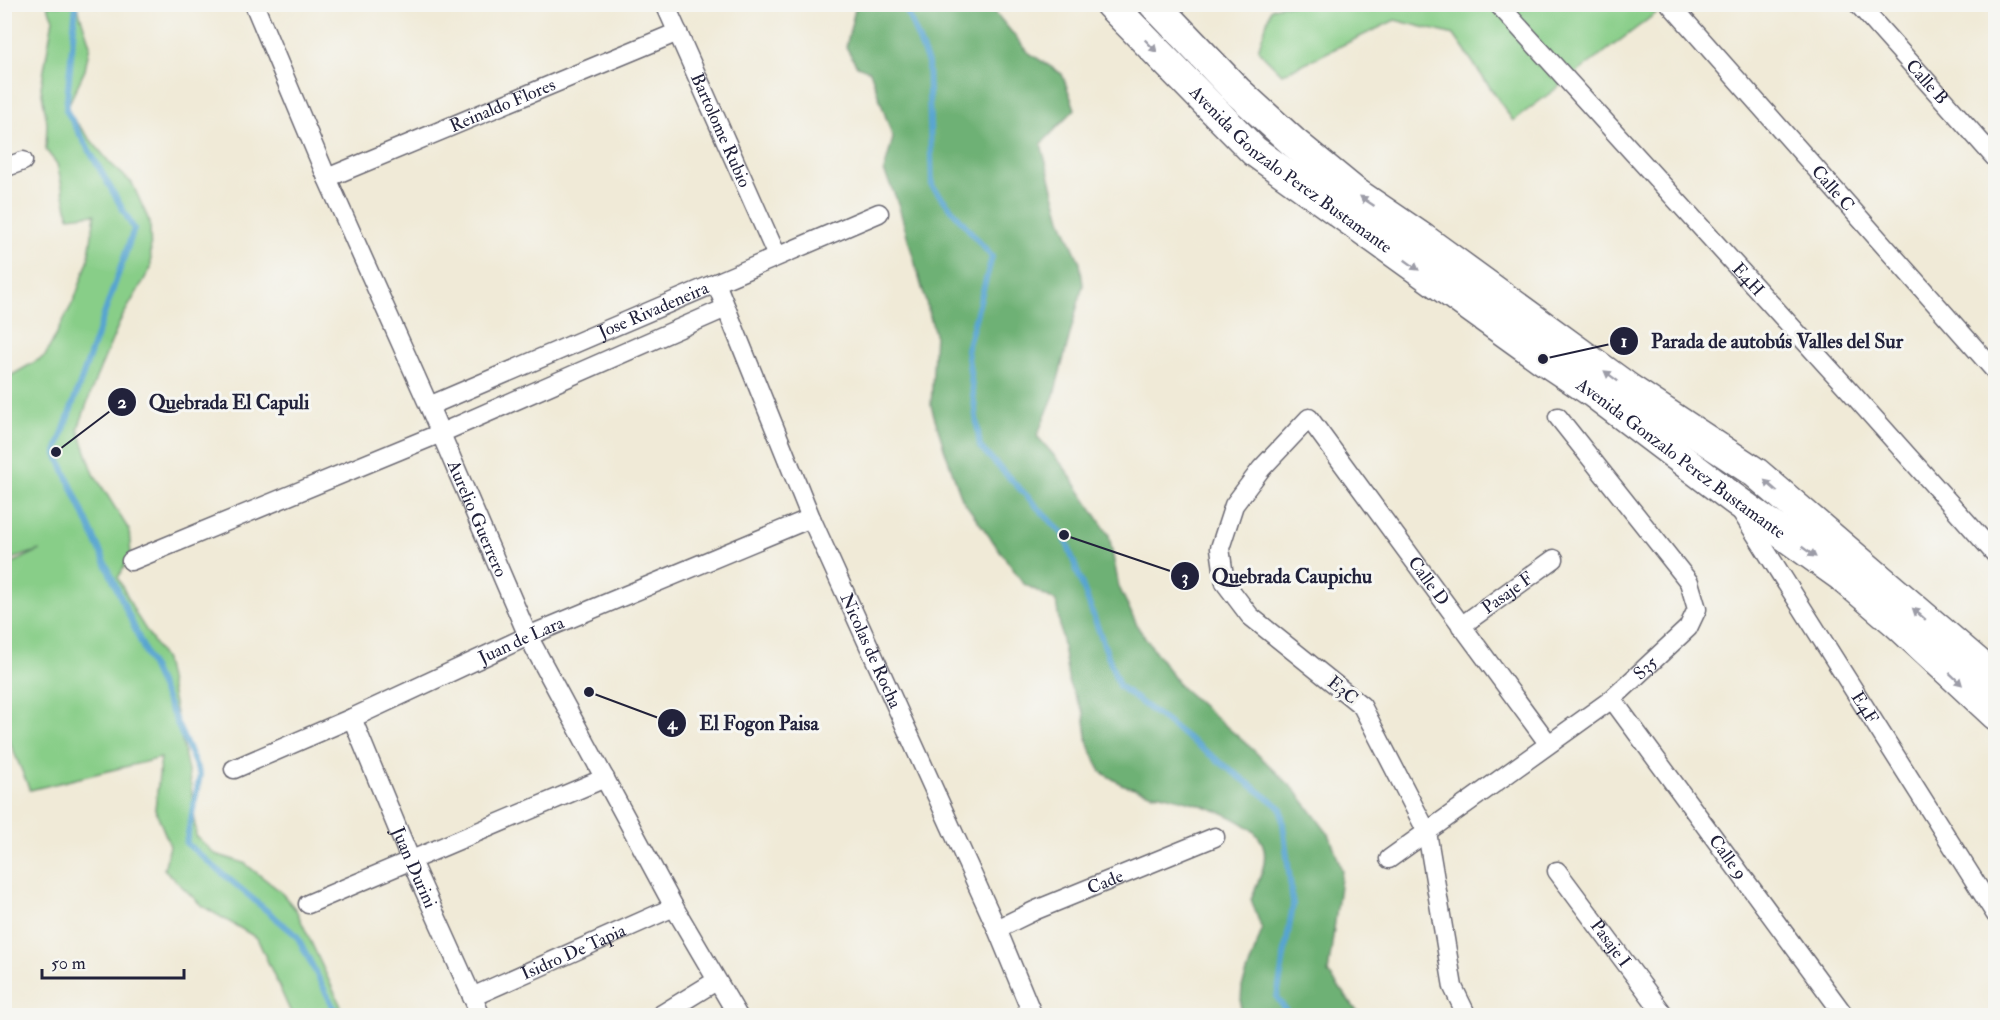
<svg xmlns="http://www.w3.org/2000/svg" width="2000" height="1020" font-family="'IM FELL Double Pica',serif">
	<style>
		.green { fill: #88ce88; stroke: #557862; stroke-width: 1.5 }
		.forest { fill: #6eb174; stroke: #486a58; stroke-width: 1.5 }
		.lines { fill: none; stroke-linecap: round; stroke-linejoin: round }
		.stream { stroke: #57a4d0; stroke-width: 6 }
		.minor-casing { stroke: #6a6872; stroke-width: 21 }
		.primary-casing { stroke: #6a6872; stroke-width: 33 }
		.minor { stroke: #fff; stroke-width: 18 }
		.primary { stroke: #fff; stroke-width: 30 }
		.oneway { fill: #9c9ca7 }
		.labels { text-anchor: middle; stroke-width: 6; stroke-linejoin: round; paint-order: stroke }
		.street-label { font-size: 18px; fill: #22223b; stroke: #f6f6f2 }
		.leader { fill: none; stroke: #22223b; stroke-width: 2 }
		.callout-dot { fill: #22223b; stroke: #f6f6f2; stroke-width: 2 }
		.mark-label { font-size: 18px; text-anchor: middle; font-weight: bold; fill: #fff }
		.callout-label { font-size: 20px; text-anchor: middle; font-weight: bold; fill: #22223b; stroke: #f6f6f2; stroke-width: 6; stroke-linejoin: round; paint-order: stroke }
	</style>
	<rect width="100%" height="100%" fill="#f6f6f2"/>
	<filter id="ink" filterUnits="userSpaceOnUse"><feTurbulence type="fractalNoise" baseFrequency=".0167" numOctaves="2"/><feDisplacementMap in="SourceGraphic" scale="12" xChannelSelector="R" yChannelSelector="G"/><feConvolveMatrix kernelMatrix="1 2 1 2 8 2 1 2 1" color-interpolation-filters="sRGB"/></filter>
	<filter id="wash" filterUnits="userSpaceOnUse"><feTurbulence type="fractalNoise" baseFrequency=".008" numOctaves="4" result="noise"/><feDisplacementMap in="SourceGraphic" scale="24" xChannelSelector="R" yChannelSelector="G"/><feGaussianBlur stdDeviation="1.35" result="paint"/><feColorMatrix in="noise" values="0 0 0 0 0 0 0 0 0 0 0 0 0 0 0 0 0 1.4 0 .05"/><feComposite in="paint" operator="in"/></filter>
	<g filter="url(#wash)">
		<rect width="100%" height="100%" fill="#f0ead7"/>
		<!-- green -->
		<g class="green">
			<path d="M47,5H77L90,45L85,70L66,110L110,163L132,183L150,223L151,268L121,319L96,378L78,429L94,474L129,530L131,555L118,578L137,616L165,660L191,786L196,836L215,854L244,863L280,891L296,910L345,1015H292L257,938L202,906L164,869L170,846L155,809L161,758L30,790L5,731L4,567L40,550L5,561V379L45,356L75,298L88,261L95,214L69,217L57,164L46,150L47,123L41,87L53,19Z"/>
			<path d="M1282,5H1667L1513,121L1454,35L1395,20L1282,74L1258,50L1271,9Z"/>
		</g>
		<!-- forest -->
		<path class="forest" d="M856,5H989L1029,53L1062,74L1075,109L1041,144L1061,219L1080,263L1083,285L1054,395L1037,436L1064,467L1109,535L1119,587L1139,629L1181,687L1250,747L1296,791L1330,836L1342,871L1328,973L1360,1015H1240L1242,987L1262,930L1251,899C1257,884 1269,862 1263,845C1253,816 1186,800 1160,794H1153L1121,784L1101,772L1088,744L1084,713L1069,684L1056,601L1024,584L962,499L945,451L931,406L935,334L897,200L884,171L893,138L870,71L857,66L846,47Z"/>
		<g class="lines">
			<!-- stream -->
			<g class="stream">
				<path d="M76,4L66,110L134,229L56,452L200,775L186,843L297,936L338,1016"/>
				<path d="M904,4L928,63L932,186L992,257L967,349L980,447L1064,535L1119,686L1281,808L1293,905L1277,997L1289,1016"/>
			</g>
		</g>
	</g>
	<g filter="url(#ink)">
		<g class="lines">
			<defs>
				<g id="minor">
					<path id="s1" d="M254,4L327,178L429,406L528,636L674,907L738,1016"/>
					<path id="s2" d="M665,4L777,256"/>
					<path id="s3" d="M1498,4L1849,390L1996,555"/>
					<path id="s4" d="M1670,4L1996,372"/>
					<path id="s5" d="M1858,4L1996,159"/>
					<path d="M4,168L23,161"/>
					<path id="s6" d="M327,178L678,32"/>
					<path id="s7" d="M716,283L811,518L997,929L1033,1016"/>
					<path id="s8" d="M429,406L879,213"/>
					<path id="s9" d="M1742,513L1996,915"/>
					<path d="M131,561L441,433L726,308"/>
					<path id="s10" d="M1461,626L1554,559"/>
					<path id="s11" d="M1612,699L1845,1016"/>
					<path id="s12" d="M352,718L411,861L481,1016"/>
					<path id="s13" d="M234,769L352,718L528,636L811,518"/>
					<path id="s14" d="M1389,859L1612,699L1688,628L1697,609L1689,582L1558,417"/>
					<path id="s15" d="M1557,871L1665,1016"/>
					<path d="M308,904L605,778"/>
					<path id="s16" d="M997,929L1036,910L1215,837"/>
					<path id="s17" d="M472,997L674,907"/>
					<path d="M659,1016L716,981"/>
					<path id="s18" d="M1467,1016L1453,987L1427,832L1362,706L1250,616L1225,583L1220,548L1234,505L1261,469L1309,418L1548,743"/>
				</g>
				<g id="primary">
					<path id="s19" d="M1110,4L1254,151L1543,359L1594,393L1734,499L1843,577L1897,623L1996,715"/>
					<path d="M1154,4L1237,91L1293,142L1354,192L1423,239L1629,389L1756,473L1996,679"/>
				</g>
			</defs>
			<!-- minor casing -->
			<use href="#minor" class="minor-casing"/>
			<!-- primary casing -->
			<use href="#primary" class="primary-casing"/>
			<!-- minor -->
			<use href="#minor" class="minor"/>
			<!-- primary -->
			<use href="#primary" class="primary"/>
		</g>
		<!-- one-way arrows -->
		<defs><path id="oneway-solid" d="M-6-.8H1V-3.2L6.5 0L1 3.2V.8H-6Z" transform="scale(1.5)"/></defs>
		<g class="oneway">
			<use href="#oneway-solid" transform="translate(1151 46) rotate(46)"/>
			<use href="#oneway-solid" transform="translate(1367 201) rotate(-146)"/>
			<use href="#oneway-solid" transform="translate(1412 265) rotate(36)"/>
			<use href="#oneway-solid" transform="translate(1611 376) rotate(-143)"/>
			<use href="#oneway-solid" transform="translate(1771 486) rotate(-139)"/>
			<use href="#oneway-solid" transform="translate(1809 552) rotate(36)"/>
			<use href="#oneway-solid" transform="translate(1919 614) rotate(-139)"/>
			<use href="#oneway-solid" transform="translate(1956 679) rotate(43)"/>
		</g>
	</g>
	<g class="labels">
		<!-- street labels -->
		<g class="street-label">
			<text dy="6" stroke="none"><textPath href="#s5" startOffset="104">Calle B</textPath></text>
			<text dy="6" stroke="none"><textPath href="#s6" startOffset="190">Reinaldo Flores</textPath></text>
			<text dy="6" stroke="none"><textPath href="#s2" startOffset="138">Bartolome Rubio</textPath></text>
			<text dy="6" stroke="none"><textPath href="#s19" startOffset="246">Avenida Gonzalo Perez Bustamante</textPath></text>
			<text dy="6" stroke="none"><textPath href="#s4" startOffset="246">Calle C</textPath></text>
			<text dy="6" stroke="none"><textPath href="#s3" startOffset="372">E4H</textPath></text>
			<text dy="6" stroke="none"><textPath href="#s8" startOffset="244">Jose Rivadeneira</textPath></text>
			<text dy="6" stroke="none"><textPath href="#s19" startOffset="732">Avenida Gonzalo Perez Bustamante</textPath></text>
			<text dy="6" stroke="none"><textPath href="#s1" startOffset="561">Aurelio Guerrero</textPath></text>
			<text dy="6" stroke="none"><textPath href="#s18" startOffset="914">Calle D</textPath></text>
			<text dy="6" stroke="none"><textPath href="#s10" startOffset="57">Pasaje F</textPath></text>
			<text dy="6" stroke="none"><textPath href="#s13" startOffset="315">Juan de Lara</textPath></text>
			<text dy="6" stroke="none"><textPath href="#s7" startOffset="399">Nicolas de Rocha</textPath></text>
			<text dy="6" stroke="none"><textPath href="#s14" startOffset="320">S35</textPath></text>
			<text transform="translate(1343 690) rotate(39)" y="6">E3C</text>
			<text dy="6" stroke="none"><textPath href="#s9" startOffset="230">E4F</textPath></text>
			<text dy="6" stroke="none"><textPath href="#s11" startOffset="196">Calle 9</textPath></text>
			<text dy="6" stroke="none"><textPath href="#s12" startOffset="162">Juan Durini</textPath></text>
			<text dy="6" stroke="none"><textPath href="#s16" startOffset="118">Cade</textPath></text>
			<text dy="6" stroke="none"><textPath href="#s15" startOffset="90">Pasaje I</textPath></text>
			<text dy="6" stroke="none"><textPath href="#s17" startOffset="111">Isidro De Tapia</textPath></text>
		</g>
	</g>
	<!-- callouts -->
	<path class="leader" d="M1543 359L1624 341M56 452L122 402M1064 535L1185 576M589 692L672 723"/>
	<g class="callout-dot">
		<circle cx="1543" cy="359" r="6"/>
		<circle cx="56" cy="452" r="6"/>
		<circle cx="1064" cy="535" r="6"/>
		<circle cx="589" cy="692" r="6"/>
		<circle cx="1624" cy="341" r="15"/>
		<circle cx="122" cy="402" r="15"/>
		<circle cx="1185" cy="576" r="15"/>
		<circle cx="672" cy="723" r="15"/>
	</g>
	<g class="mark-label">
		<text x="1624" y="347">1</text>
		<text x="122" y="408">2</text>
		<text x="1185" y="583">3</text>
		<text x="672" y="729">4</text>
	</g>
	<g class="callout-label">
		<text x="1777" y="348">Parada de autobús Valles del Sur</text>
		<text x="229" y="409">Quebrada El Capuli</text>
		<text x="1292" y="583">Quebrada Caupichu</text>
		<text x="759" y="730">El Fogon Paisa</text>
	</g>
	<!-- margin -->
	<rect width="2000" height="1020" fill="none" stroke="#f6f6f2" stroke-width="24"/>
	<!-- scale -->
	<path d="M42 969v9h142v-9" fill="none" stroke="#22223b" stroke-width="3"/>
	<text x="51" y="969" font-size="18" fill="#22223b" stroke="#f6f6f2" stroke-width="4.5" paint-order="stroke">50 m</text>
</svg>
